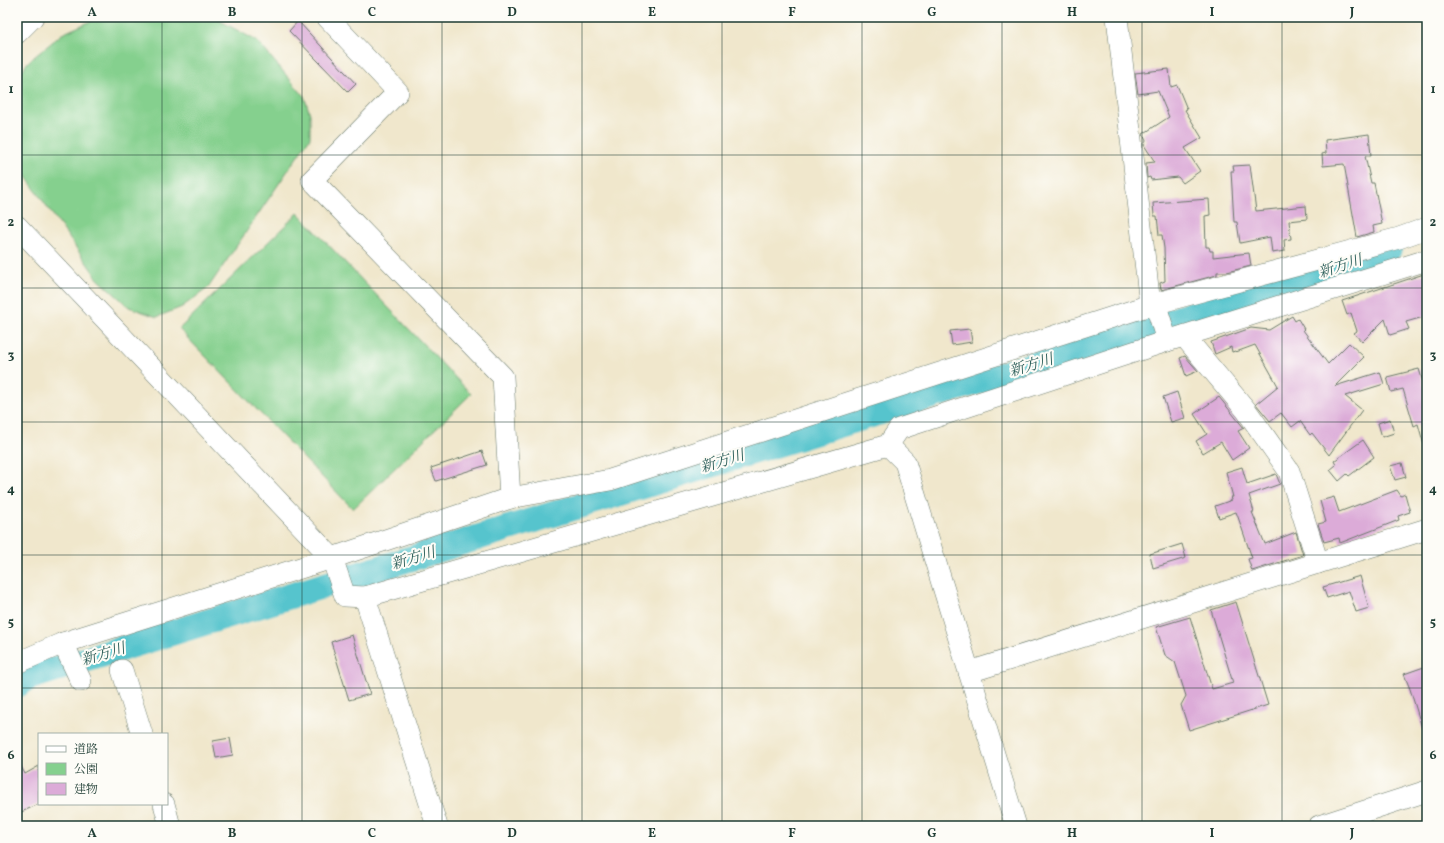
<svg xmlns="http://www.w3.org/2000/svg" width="1444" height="843" font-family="Vollkorn,'Noto Serif JP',serif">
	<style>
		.green { fill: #85d08e; stroke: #528661 }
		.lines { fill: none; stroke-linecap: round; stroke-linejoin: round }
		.river { stroke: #57c4cd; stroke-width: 26 }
		.building { fill: #dcabd8 }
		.minor-casing { stroke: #687869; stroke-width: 22 }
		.minor { stroke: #fff; stroke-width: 21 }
		.grid { fill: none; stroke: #1f3d34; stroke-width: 1; stroke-opacity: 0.55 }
		.labels { text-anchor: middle; stroke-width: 4; stroke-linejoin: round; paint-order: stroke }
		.water-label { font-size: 15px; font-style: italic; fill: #2d5f5a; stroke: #fdfcf7 }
		.neatline { fill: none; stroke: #1f3d34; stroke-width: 1.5 }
		.grid-label { font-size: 13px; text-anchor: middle; font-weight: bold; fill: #1f3d34 }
	</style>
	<rect width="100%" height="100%" fill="#fdfcf7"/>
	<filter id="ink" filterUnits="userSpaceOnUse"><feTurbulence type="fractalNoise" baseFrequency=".025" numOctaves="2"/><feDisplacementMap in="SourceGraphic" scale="8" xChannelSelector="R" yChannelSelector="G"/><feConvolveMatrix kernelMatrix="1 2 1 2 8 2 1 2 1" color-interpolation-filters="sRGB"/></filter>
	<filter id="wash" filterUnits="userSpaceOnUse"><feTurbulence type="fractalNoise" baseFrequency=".012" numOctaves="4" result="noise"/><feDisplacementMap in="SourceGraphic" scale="16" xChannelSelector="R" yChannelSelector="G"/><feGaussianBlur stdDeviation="0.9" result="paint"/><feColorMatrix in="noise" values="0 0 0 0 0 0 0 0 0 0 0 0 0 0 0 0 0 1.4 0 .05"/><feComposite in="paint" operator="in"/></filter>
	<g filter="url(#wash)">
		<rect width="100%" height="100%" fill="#f0e7cc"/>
		<!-- green -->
		<g class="green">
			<path d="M100,17H213L257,41L304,96L310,114V138L208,288L182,307L157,317L129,307L98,279L17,164V78L28,62L62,34Z"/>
			<path d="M298,213L471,394L353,509L179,329Z"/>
		</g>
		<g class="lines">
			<!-- river -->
			<path class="river" d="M17,685L30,677L1144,330L1389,249"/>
		</g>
		<g id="blocks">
			<!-- building -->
			<g class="building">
				<path d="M298,21L356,84L348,92L289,31Z"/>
				<path d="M1169,69L1171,87L1177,85L1187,109L1185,110L1202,138L1185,148L1200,171L1183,183L1178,177L1151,180L1150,177L1147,178L1146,163L1155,162L1144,145L1146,141L1143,134L1169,117L1158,91L1138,94L1135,73Z"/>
				<path d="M1369,134L1371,156H1365L1371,183H1374L1382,224L1373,226L1374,232L1357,237L1344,164L1323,166L1322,154L1326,153L1325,140Z"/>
				<path d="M1250,165L1256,211L1306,206L1307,219L1289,221L1291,239L1284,240L1285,251L1272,253L1270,237L1240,243L1237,222H1234L1231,171H1234L1233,166Z"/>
				<path d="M1209,199L1210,215L1205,216L1206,247H1209L1210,251H1213V257L1249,253L1251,266L1227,272H1217V275L1161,290L1160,283L1165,281L1164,248L1162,235H1159L1157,216H1154L1153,203Z"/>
				<path d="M1427,273V316L1406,322L1409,329L1390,335L1385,319L1362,342L1354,333L1357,331L1351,313L1347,315L1342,301Z"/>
				<path d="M1292,316L1295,321L1298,319L1304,329L1303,330L1328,364L1349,343L1364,357L1335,386L1380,372L1384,384L1345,396L1362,410L1329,455L1312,433L1310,435L1300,421L1292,427L1281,413L1270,421L1256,404L1278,386L1255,345L1236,352L1235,351L1232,352L1231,347L1215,354L1211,342L1251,328L1269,330Z"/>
				<path d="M970,329L972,342L952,345L950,331Z"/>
				<path d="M1185,356L1198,371L1186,376L1180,358Z"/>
				<path d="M1419,369L1427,395V444L1424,445L1418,424L1414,426L1403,389L1391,392L1387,377Z"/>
				<path d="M1177,392L1185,418L1171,422L1163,397Z"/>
				<path d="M1219,397L1244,428L1238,431L1249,448L1232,460L1221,442L1203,453L1196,441L1207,434L1194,414Z"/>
				<path d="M1390,419L1394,433L1382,437L1378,423Z"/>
				<path d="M1363,440L1374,457L1349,476L1347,474L1339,481L1330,470L1336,465L1334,461Z"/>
				<path d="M482,451L487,465L436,481L431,468Z"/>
				<path d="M1402,463L1406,477L1395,480L1390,466Z"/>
				<path d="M1242,467L1247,484L1276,474L1280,484L1249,495L1254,512H1252L1265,544L1296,532L1303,555L1252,571L1248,559L1252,558L1238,517L1236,512L1219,518L1215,506L1232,500L1231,497H1233L1226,472Z"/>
				<path d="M1397,490L1401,496L1405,494L1410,512L1398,516L1399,520L1340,543L1339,538L1324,542L1318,524L1326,522L1320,501L1334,497L1339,512Z"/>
				<path d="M1182,544L1186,558L1153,568L1150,554Z"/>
				<path d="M1360,576L1369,608L1356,612L1349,591L1327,598L1323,587Z"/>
				<path d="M1236,602L1268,705L1189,730L1181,705L1186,696L1175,662L1165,655L1156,627L1190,617L1212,689L1233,683L1211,610Z"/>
				<path d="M352,635L370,694L349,700L331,642Z"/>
				<path d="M1424,667L1427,678V733L1424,734L1410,689L1404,674Z"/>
				<path d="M230,738L233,755L216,758L213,741Z"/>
				<path d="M17,759L25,774L39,766V804L17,814Z"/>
			</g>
		</g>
	</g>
	<g filter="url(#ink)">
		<use href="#blocks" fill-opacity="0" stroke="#687869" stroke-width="1"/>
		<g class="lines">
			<defs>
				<g id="minor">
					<path d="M327,17L398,92L312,180L503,377L510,498"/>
					<path d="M1117,17L1150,305L1158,312L1167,341"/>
					<path d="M17,33L33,17"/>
					<path d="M17,226L332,558L345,596L365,597L888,445L899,429L1167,341L1427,260"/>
					<path d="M1184,336L1246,410L1289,471L1318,563"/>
					<path d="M888,445L905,462L1016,826"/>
					<path d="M365,597L437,826"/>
					<path d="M63,643L81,681"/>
					<path d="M17,663L63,643L332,558L510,498L610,480L1150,305L1399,238L1427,228"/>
					<path d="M122,670L142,734"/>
					<path d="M969,672L1427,529"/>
					<path d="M164,804L170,826"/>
					<path d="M1319,826L1427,791"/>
				</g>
			</defs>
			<!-- minor casing -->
			<use href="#minor" class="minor-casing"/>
			<!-- minor -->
			<use href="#minor" class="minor"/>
		</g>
	</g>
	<!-- grid -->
	<path class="grid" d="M162,17V734M302,17V826M442,17V826M582,17V826M722,17V826M862,17V826M1002,17V826M1142,17V826M1282,17V826M17,155H1427M17,288H1427M17,422H1427M17,555H1427M17,688H1427M162,804V826"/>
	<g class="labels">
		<!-- water labels -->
		<g class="water-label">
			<text transform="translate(1340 266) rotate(-18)" y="5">新方川</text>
			<text transform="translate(1031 365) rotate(-17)" y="5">新方川</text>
			<text transform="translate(722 461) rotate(-17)" y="5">新方川</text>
			<text transform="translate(413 558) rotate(-17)" y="5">新方川</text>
			<text transform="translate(103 654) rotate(-17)" y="5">新方川</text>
		</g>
	</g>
	<!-- margin -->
	<rect width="1444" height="843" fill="none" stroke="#fdfcf7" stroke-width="44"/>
	<!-- legend -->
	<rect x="38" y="733" width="130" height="72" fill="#fdfcf7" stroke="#a4b0a9"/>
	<rect x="46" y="746" width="20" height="6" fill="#ffffff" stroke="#a4b0a9"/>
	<text x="74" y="753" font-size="12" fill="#1f3d34">道路</text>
	<rect x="46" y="763" width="20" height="12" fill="#85d08e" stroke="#a4b0a9"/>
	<text x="74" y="773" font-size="12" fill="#1f3d34">公園</text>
	<rect x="46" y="783" width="20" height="12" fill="#dcabd8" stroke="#a4b0a9"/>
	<text x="74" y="793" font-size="12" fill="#1f3d34">建物</text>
	<rect x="22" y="22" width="1400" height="799" class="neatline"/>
	<g class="grid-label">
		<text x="92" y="16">A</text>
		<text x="232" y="16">B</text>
		<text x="372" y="16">C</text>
		<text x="512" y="16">D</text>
		<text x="652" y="16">E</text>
		<text x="792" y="16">F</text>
		<text x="932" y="16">G</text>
		<text x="1072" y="16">H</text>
		<text x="1212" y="16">I</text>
		<text x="1352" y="16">J</text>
		<text x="11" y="93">1</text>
		<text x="1433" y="93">1</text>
		<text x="11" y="226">2</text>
		<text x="1433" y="226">2</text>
		<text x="11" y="359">3</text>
		<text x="1433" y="359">3</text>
		<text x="11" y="493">4</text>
		<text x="1433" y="493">4</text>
		<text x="11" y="626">5</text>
		<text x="1433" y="626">5</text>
		<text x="11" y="759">6</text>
		<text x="1433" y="759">6</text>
		<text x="92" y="837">A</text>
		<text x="232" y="837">B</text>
		<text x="372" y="837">C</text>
		<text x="512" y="837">D</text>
		<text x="652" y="837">E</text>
		<text x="792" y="837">F</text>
		<text x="932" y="837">G</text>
		<text x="1072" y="837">H</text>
		<text x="1212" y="837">I</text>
		<text x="1352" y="837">J</text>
	</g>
</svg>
